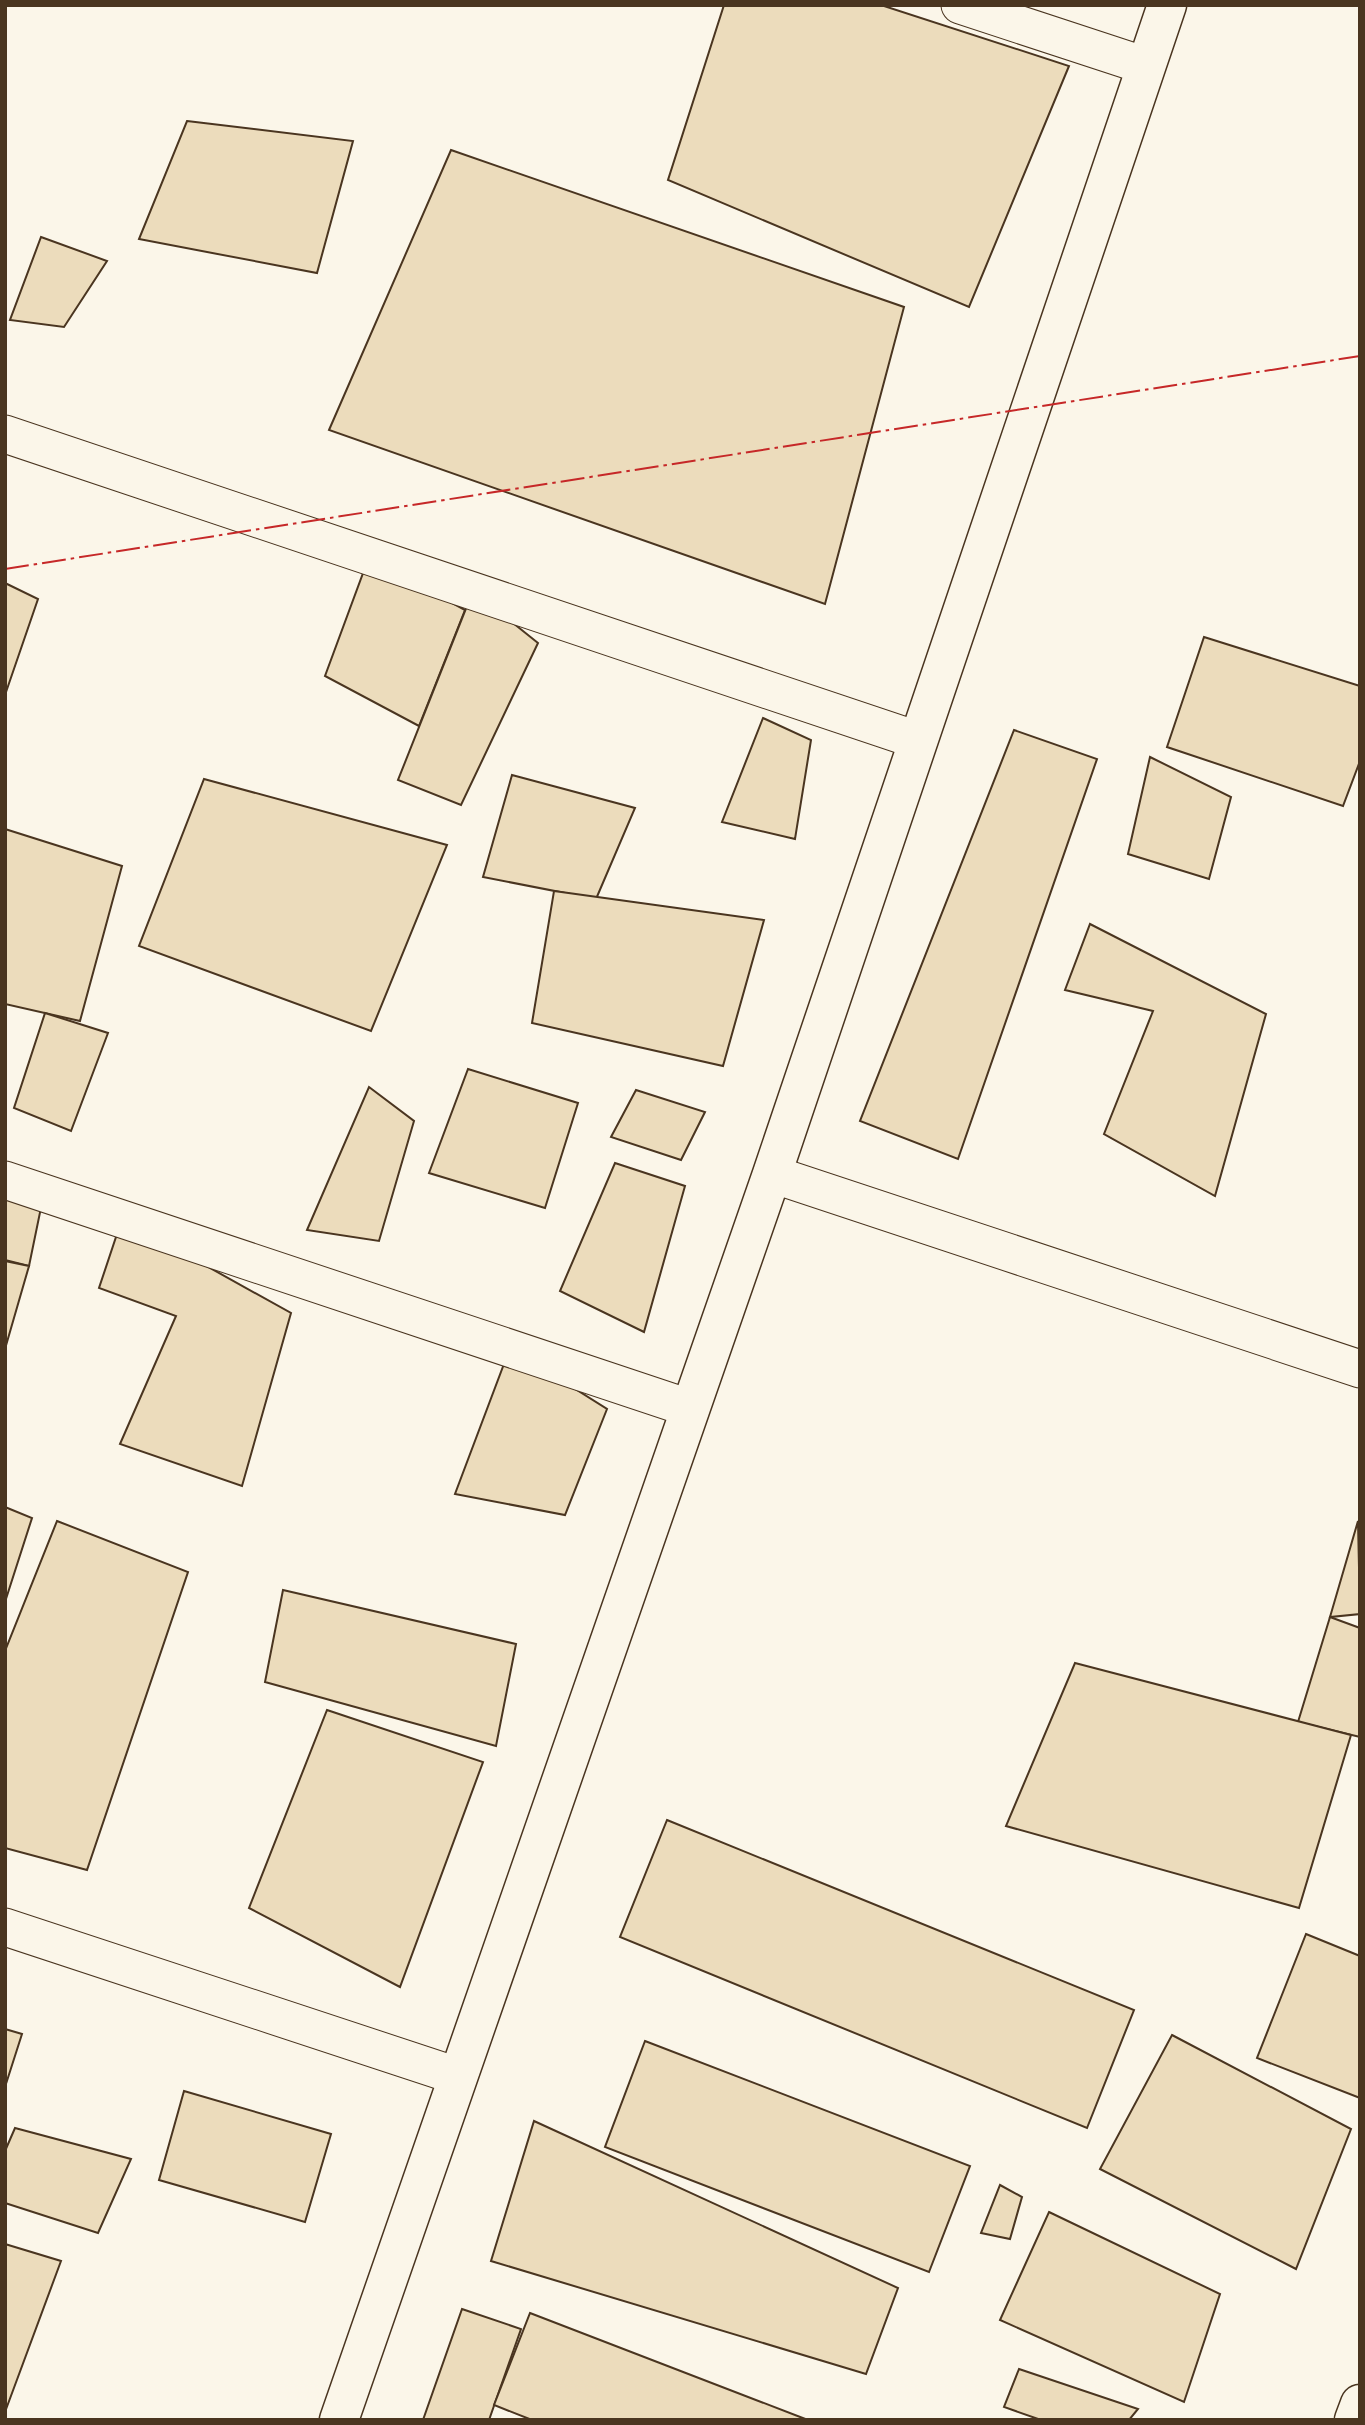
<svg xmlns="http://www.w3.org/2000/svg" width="1365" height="2425" font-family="Helvetica,sans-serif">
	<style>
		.building { fill: #ecdcbc; stroke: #4a3520; stroke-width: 2 }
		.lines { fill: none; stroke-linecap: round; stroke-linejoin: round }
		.street-casing { stroke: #4a3520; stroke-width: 39 }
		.secondary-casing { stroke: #4a3520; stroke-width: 41 }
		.highway-casing { stroke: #4a3520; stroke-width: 41 }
		.street { stroke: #fbf6e9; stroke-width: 37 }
		.secondary { stroke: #fbf6e9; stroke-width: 38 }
		.highway { stroke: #fbf6e9; stroke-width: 38 }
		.power { stroke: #c62828; stroke-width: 2; stroke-dasharray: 24 5 3.5 5; stroke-linecap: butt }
	</style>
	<rect width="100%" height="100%" fill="#fbf6e9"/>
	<!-- building -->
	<g class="building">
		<path d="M724,5H881L1069,66L969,307L668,180Z"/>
		<path d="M187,121L353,141L317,273L139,239Z"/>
		<path d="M451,150L904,307L825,604L329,430Z"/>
		<path d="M41,237L107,261L64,327L10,320Z"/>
		<path d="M369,557L465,610L419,726L325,676Z"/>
		<path d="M5,583L38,599L5,695Z"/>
		<path d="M473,591L538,643L461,805L398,780Z"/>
		<path d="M1204,637L1360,686V761L1343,806L1167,747Z"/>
		<path d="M763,718L811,740L795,839L722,822Z"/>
		<path d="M1014,730L1097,759L958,1159L860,1121Z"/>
		<path d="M1150,757L1231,797L1209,879L1128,854Z"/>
		<path d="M512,775L635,808L596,899L483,877Z"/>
		<path d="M204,779L447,845L371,1031L139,946Z"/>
		<path d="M5,829L122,866L80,1021L5,1004Z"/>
		<path d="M554,891L764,920L723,1066L532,1023Z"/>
		<path d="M1090,924L1266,1014L1215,1196L1104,1134L1153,1011L1065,990Z"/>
		<path d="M45,1013L108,1033L71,1131L14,1108Z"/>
		<path d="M468,1069L578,1103L545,1208L429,1173Z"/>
		<path d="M369,1087L414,1121L379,1241L307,1230Z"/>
		<path d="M636,1090L705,1112L681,1160L611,1137Z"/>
		<path d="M615,1163L685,1186L644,1332L560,1291Z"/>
		<path d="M5,1180L44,1193L29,1266L5,1260Z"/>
		<path d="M122,1219L291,1313L242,1486L120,1444L176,1316L99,1288Z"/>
		<path d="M5,1261L29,1266L5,1349Z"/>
		<path d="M510,1348L607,1409L565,1515L455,1494Z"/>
		<path d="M5,1507L32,1518L5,1602Z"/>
		<path d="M57,1521L188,1572L87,1870L5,1848V1651Z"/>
		<path d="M1358,1521L1360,1614L1330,1617Z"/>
		<path d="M283,1590L516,1644L496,1746L265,1682Z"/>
		<path d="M1330,1617L1360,1628V1737L1298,1722Z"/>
		<path d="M1075,1663L1351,1735L1299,1908L1006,1826Z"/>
		<path d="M327,1710L483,1762L400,1987L249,1908Z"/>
		<path d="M667,1820L1134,2010L1087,2128L620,1937Z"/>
		<path d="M1306,1934L1360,1956V2098L1257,2058Z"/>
		<path d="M5,2029L22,2034L5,2087Z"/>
		<path d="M1172,2035L1351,2129L1296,2269L1100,2169Z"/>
		<path d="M645,2041L970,2166L929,2272L605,2147Z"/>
		<path d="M184,2091L331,2134L305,2222L159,2180Z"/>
		<path d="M534,2121L898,2288L866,2374L491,2261Z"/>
		<path d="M15,2128L131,2159L98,2233L5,2203V2151Z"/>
		<path d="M1000,2185L1022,2197L1010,2239L981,2233Z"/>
		<path d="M1049,2212L1220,2294L1184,2402L1000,2320Z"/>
		<path d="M5,2244L61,2261L5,2412Z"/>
		<path d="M462,2309L521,2329L489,2420H423Z"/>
		<path d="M530,2313L808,2420H532L494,2405Z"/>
		<path d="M1019,2369L1138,2409L1129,2420H1041L1004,2407Z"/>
	</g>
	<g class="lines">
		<defs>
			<g id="street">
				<path d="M960,5L1146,66"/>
				<path d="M5,434L917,740"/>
				<path d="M772,1174L1360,1369"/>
				<path d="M5,1180L689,1408"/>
				<path d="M5,1927L457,2076"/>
			</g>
			<path id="secondary" d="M339,2420L772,1174L1167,5"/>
			<path id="highway" d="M1354,2420L1360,2404"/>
		</defs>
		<!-- street casing -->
		<use href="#street" class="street-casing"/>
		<!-- secondary casing -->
		<use href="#secondary" class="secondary-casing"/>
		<!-- highway casing -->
		<use href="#highway" class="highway-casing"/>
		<!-- street -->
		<use href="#street" class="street"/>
		<!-- secondary -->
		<use href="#secondary" class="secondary"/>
		<!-- highway -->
		<use href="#highway" class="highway"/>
		<!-- power -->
		<path class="power" d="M5,569L1360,356"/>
	</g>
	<!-- border -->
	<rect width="1365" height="2425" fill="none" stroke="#4a3520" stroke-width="14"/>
</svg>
